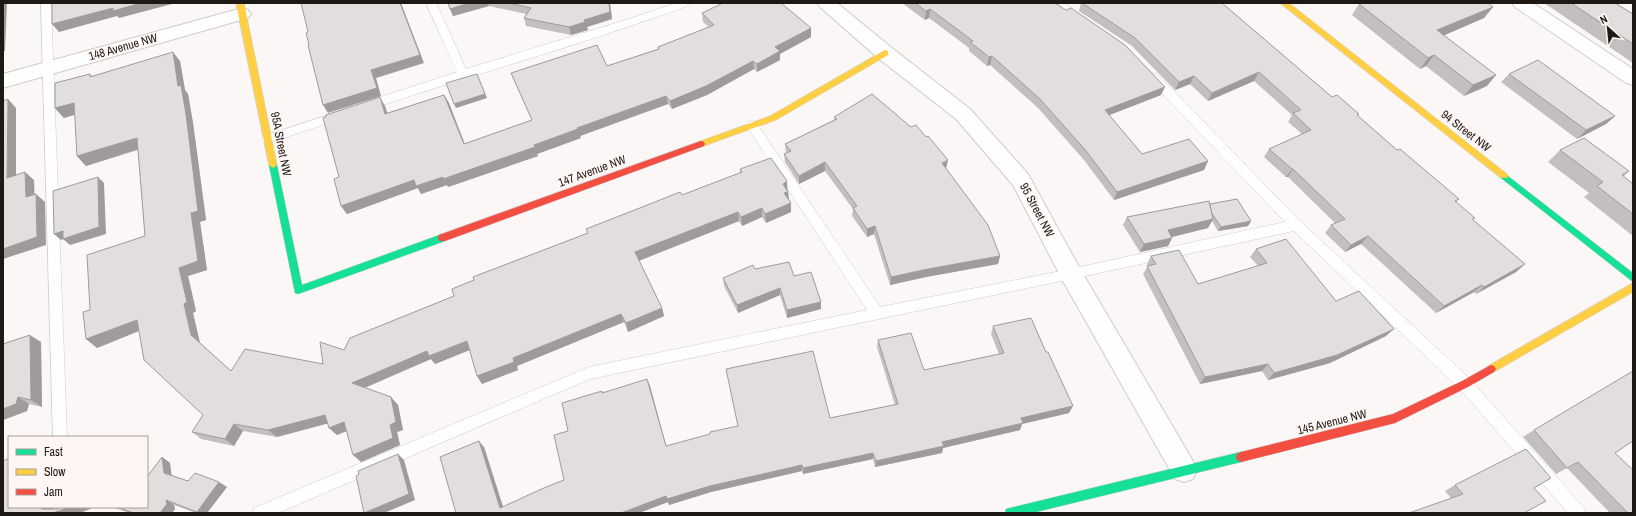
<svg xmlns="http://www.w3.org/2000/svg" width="1636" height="516" font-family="'Archivo Narrow',sans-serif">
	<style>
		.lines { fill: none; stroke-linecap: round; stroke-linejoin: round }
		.lane-casing { stroke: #d0cbc9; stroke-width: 1 }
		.street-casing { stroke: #d0cbc9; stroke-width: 2 }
		.fast-casing { stroke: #d0cbc9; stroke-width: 1 }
		.slow-casing { stroke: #d0cbc9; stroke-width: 1 }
		.jam-casing { stroke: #d0cbc9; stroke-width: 1 }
		.lane { fill: #fefefe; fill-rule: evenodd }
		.street { fill: #fefefe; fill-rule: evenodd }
		.fast { fill: #16e098; fill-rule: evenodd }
		.slow { fill: #ffcf43; fill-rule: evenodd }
		.jam { fill: #f24e42; fill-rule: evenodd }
		.wall { fill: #c3bfbf }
		.shaded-wall { fill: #9f9b9b }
		.building { fill: #e3dede; stroke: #9f9b9b }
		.labels { text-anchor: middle; stroke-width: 3; stroke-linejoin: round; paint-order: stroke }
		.street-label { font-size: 12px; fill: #1f1916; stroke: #fef6f3 }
	</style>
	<rect width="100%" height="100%" fill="#fbf7f6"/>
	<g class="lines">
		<defs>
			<g id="lane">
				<path d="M41,3H51L67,437H53Z"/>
				<path d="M426,3H436L466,69L632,18L676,3H691L690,5C584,44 476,74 370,109L366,110L362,109L360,106L362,103L457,72Z"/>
				<path d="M1052,3H1064L1085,19L1084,21H1076Z"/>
				<path d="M1153,73L1157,74L1300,221L1470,379L1584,508L1586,513H1568L1460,389L1294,231L1071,279L590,379L278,513H252L254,508L589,367L867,310L748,128L746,125L748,122L752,121L756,122L880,307L1071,269L1285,222L1149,80L1147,77L1149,74Z"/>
				<path d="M340,111L344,112L346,115L344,118L268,143L264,142L262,139L264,136Z"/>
			</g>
			<g id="street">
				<path d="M817,3H837L892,48L970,109L1028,174L1079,267L1193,461L1197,470L1193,479L1184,482L1175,479L1063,281L1013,185L956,119L878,58L820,7Z"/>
				<path d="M1512,3H1533L1633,69V85L1626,83L1515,7Z"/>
				<path d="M242,8L248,10L251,14L248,18L3,88V74Z"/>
			</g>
			<g id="fast">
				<path d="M273,162L277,165L302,285L442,234L445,235L446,238L445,241L301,293L298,294L295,293L269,165Z"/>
				<path d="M1504,173L1633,273V282L1501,178L1500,176L1501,174Z"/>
				<path d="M1241,452L1245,454L1246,457L1245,460L1241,462L1032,513H1005L1006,509L1010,508Z"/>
			</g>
			<g id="slow">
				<path d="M236,3H244L277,165L273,168L269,165Z"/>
				<path d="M1280,3H1289L1507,174L1508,176L1507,178H1501Z"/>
				<path d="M885,50L888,51V55L776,120L701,147L697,144L698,142L770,116Z"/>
				<path d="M1633,283V292L1494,372L1491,373L1488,372L1486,369L1488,366Z"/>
			</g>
			<g id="jam">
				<path d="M701,141L704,142L705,144L704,146L445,241H439L438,238L439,235Z"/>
				<path d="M1491,365L1494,366L1496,369L1494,372L1468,387L1395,423L1241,462L1237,460L1236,457L1237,454L1241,452L1393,414L1462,381Z"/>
			</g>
		</defs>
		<!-- lane casing -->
		<use href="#lane" class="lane-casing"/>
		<!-- street casing -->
		<use href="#street" class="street-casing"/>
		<!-- fast casing -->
		<use href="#fast" class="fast-casing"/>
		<!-- slow casing -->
		<use href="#slow" class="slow-casing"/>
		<!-- jam casing -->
		<use href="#jam" class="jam-casing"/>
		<!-- lane -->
		<use href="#lane" class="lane"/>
		<!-- street -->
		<use href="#street" class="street"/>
		<!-- fast -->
		<use href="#fast" class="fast"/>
		<!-- slow -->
		<use href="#slow" class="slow"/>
		<!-- jam -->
		<use href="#jam" class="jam"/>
	</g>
	<!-- wall -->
	<g class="wall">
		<path d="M448,3H610L612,19L587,27L588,30L571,35L526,26L524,18L526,14L489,6L453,16Z"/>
		<path d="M902,3H1055L1161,95L1109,115L1142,154L1208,161L1204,170L1114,200L1084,160L1038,108L990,65L987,66L969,51V48L929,18L925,20Z"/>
		<path d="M1081,3H1223V4L1332,97L1358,116L1397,150L1459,199L1456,202L1473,220L1525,264L1516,272L1476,294L1474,292L1436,313L1361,244L1345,252L1325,233L1331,225L1335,223L1288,177H1286L1264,157L1269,149L1302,134L1288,122L1292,115L1254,81L1208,101L1190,84L1175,90L1132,46L1079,11Z"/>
		<path d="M1544,3H1615L1633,14V63Z"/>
		<path d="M1359,4L1493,7L1484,18L1444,35L1487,86L1464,96L1426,66L1420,69L1352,15Z"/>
		<path d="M702,13L811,37L780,54V60L757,72L754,69L707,95L672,109L668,104L580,136L581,138L537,154L538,156L448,187L447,185L421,194L418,188L347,214L341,206L339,177L385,106L387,113L444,95L449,103L464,144L532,120L511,73L607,66L658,49V47L709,27L703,22Z"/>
		<path d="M180,61L185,90L188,94L193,123L206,220L200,222L207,270L188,276L196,311L193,313L200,343L231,371L323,364L344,350L454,296L474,280L588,234L586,229L682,195L740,173V169L787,181L789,200L791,203V212L766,223L762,217L742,226L739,221L639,261L662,308L664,316L628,332L624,322L517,366L518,370L482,384L477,376L470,350L435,364L431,359L365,388L398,405L403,430L397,432L400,445L361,462L347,431L337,435L329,428L328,423L277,437L243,431L234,446L201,439L192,432L203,415L139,331L97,348L90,310L145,236L138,150L86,166L77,156L75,115L64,118L55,108L90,74L92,76Z"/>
		<path d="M1509,74L1615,116L1606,124L1577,139L1501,82Z"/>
		<path d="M834,117L946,169L1000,256L998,264L926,277L890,285L874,234L867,237L852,216L853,209L825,171L799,184L785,162L784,154L786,153L785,144L834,120Z"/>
		<path d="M1560,150L1629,171L1623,177L1633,184V236L1584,197L1589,193L1548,162Z"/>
		<path d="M1210,204L1251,221L1248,226L1218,231L1212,221L1208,228L1171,237L1172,238L1168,246L1140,252L1123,225L1127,217Z"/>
		<path d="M1256,249L1336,301L1386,336L1330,363L1268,380L1262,371L1200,384L1143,274L1148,266L1147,264L1151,256L1198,284L1258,266L1250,257Z"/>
		<path d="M755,269L794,276L821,302V309L787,318L780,295L738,313L724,286L723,278Z"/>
		<path d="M993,326L1069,413L1022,424L1020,430L943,448L942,453L875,467L873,459L803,474L802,471L711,492L669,505L668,502L639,513H456L484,447L503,507L564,480L568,431L603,393L650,386L666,446L830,418L895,405L877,347L878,340L924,370L999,354L991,334Z"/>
		<path d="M41,342L42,407L29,404L27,411L3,420V344Z"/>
		<path d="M1534,430L1615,453L1633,513H1610L1567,468L1556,474L1523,437Z"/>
		<path d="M162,457L170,463L171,475L188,481L227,487L207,513H196L174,505L175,509L172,513H129L112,507H147Z"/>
		<path d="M1455,485L1534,488L1451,498L1445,491Z"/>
	</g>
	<!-- shaded-wall -->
	<g class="shaded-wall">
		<path d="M3,3H7L5,51H3Z"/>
		<path d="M141,3H172V4L119,18L117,16L59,32L52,24L113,8Z"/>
		<path d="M400,3H401L424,63L376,78L381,96L328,113L323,105Z"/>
		<path d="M469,3H488L489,6L453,16L450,9Z"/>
		<path d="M609,3H610L612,19L587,27L588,30L571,35L569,27L584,20Z"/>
		<path d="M1493,7L1484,18L1429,42L1437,30Z"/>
		<path d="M930,9L929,18L925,20L926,11Z"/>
		<path d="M811,28V37L780,54V60L757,72V64L775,47Z"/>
		<path d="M173,52L180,61L185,90L188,94L193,123L206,220L200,222L207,270L188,276L196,311L193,313L200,343L191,335L184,304L179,268L191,213L178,86Z"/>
		<path d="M1434,55L1426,66L1420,69L1428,58Z"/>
		<path d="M992,56L990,65L987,66L989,57Z"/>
		<path d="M753,61L754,69L707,95L672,109L670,101Z"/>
		<path d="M1259,72L1254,81L1208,101L1212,93Z"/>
		<path d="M477,74L487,98L456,108L454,104Z"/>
		<path d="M1496,75L1487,86L1464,96L1473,85Z"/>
		<path d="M1194,76L1190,84L1175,90L1179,82Z"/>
		<path d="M1165,87L1161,95L1102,118L1105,110Z"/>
		<path d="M444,95L449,103L468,152L464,144Z"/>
		<path d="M666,96L668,104L580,136L581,138L537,154L538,156L448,187L447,185L421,194L418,188L347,214L341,206L414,180L534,145L577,128Z"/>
		<path d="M380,97L385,106L390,122L385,114Z"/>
		<path d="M8,99L16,108V185L7,178Z"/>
		<path d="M74,103L83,112L64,118L55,108Z"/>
		<path d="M1615,116L1606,124L1577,139L1586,130Z"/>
		<path d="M137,138L145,147L86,166L77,156Z"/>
		<path d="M948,160L946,169L942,163Z"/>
		<path d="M1208,161L1204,170L1114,200L1117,192Z"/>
		<path d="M825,162V171L799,184V176Z"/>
		<path d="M1292,169H1293L1288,177H1286Z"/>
		<path d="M25,172L34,180L35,205L26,197Z"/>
		<path d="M98,177L104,183L106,234L70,245L63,239L61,240L54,234Z"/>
		<path d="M787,181V191L783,184Z"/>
		<path d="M788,192L789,201L784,193Z"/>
		<path d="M36,194L45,202L46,245L3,259V249Z"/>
		<path d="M791,203V212L766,223L765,214Z"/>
		<path d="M762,208V217L742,226L741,217Z"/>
		<path d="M738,212L739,221L638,261L635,252Z"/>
		<path d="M1213,219L1208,228L1164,239L1168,230Z"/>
		<path d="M1251,221L1248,226L1218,231L1221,227Z"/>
		<path d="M875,226L874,234L867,237V229Z"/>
		<path d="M1368,236L1361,244L1345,252L1351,245Z"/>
		<path d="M1172,238L1168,246L1140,252L1144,244Z"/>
		<path d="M1000,256L998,264L926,277L890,285L891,277L928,269Z"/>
		<path d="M1525,264L1516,272L1476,294L1484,287Z"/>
		<path d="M1482,285L1474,292L1436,313L1444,306Z"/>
		<path d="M780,288V295L738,313L737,305Z"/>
		<path d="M821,302V309L787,318V310Z"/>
		<path d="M662,308L664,316L628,332L626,323Z"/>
		<path d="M621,314L624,322L517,366L518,370L482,384L477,376L513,358Z"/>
		<path d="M137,320L146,328L97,348L86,339Z"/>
		<path d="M1394,329L1386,336L1330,363L1268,380L1274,373Z"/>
		<path d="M30,335L41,342L42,407L31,400Z"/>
		<path d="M467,341L472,349L435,364L431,359L359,390L352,383L427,351Z"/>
		<path d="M1268,364L1262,371L1200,384L1205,377Z"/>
		<path d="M647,379L650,386L668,453L666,446Z"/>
		<path d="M18,397L29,404L27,411L3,420V409Z"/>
		<path d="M391,397L398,405L403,430L397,432L400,445L361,462L353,455L390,425Z"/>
		<path d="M1073,406L1069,413L1022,424L1020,430L943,448L942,453L875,467L876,461L1021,418Z"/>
		<path d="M325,415L333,422L277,437L268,430Z"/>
		<path d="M344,422L351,429L337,435L329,428Z"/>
		<path d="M234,424L243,431L234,446L225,439Z"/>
		<path d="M479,441L484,447L505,513L500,508Z"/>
		<path d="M873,453V459L803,474V468Z"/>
		<path d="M398,454L404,460L415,500L384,513H364Z"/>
		<path d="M162,457L170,463L172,478L164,473Z"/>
		<path d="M802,465V471L711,492L669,505L668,502L639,513H621L666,496Z"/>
		<path d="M219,482L227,487L207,513H199L197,512Z"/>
		<path d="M166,500L174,505L175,509L172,513H160Z"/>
		<path d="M41,507H53L52,513L42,509Z"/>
		<path d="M69,507H95L80,513H53Z"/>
	</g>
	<!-- building -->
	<g class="building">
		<path d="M52,3H141L113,11V8L52,24Z"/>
		<path d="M301,3H400L420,55L371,70L377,88L323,105L308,45H309L306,33L308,32Z"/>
		<path d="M448,3H469L450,9Z"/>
		<path d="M509,3H609L610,12L584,20L585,22L569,27L524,18L531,8Z"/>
		<path d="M723,3H781L811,28L775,47L780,51L757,64L753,61L706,86L670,101L666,96L577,128L578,129L534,145L535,147L443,179V177L416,186L414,180L341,206L334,179L339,177L323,118L326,117V115L380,97L385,114L444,95L464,144L532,120L511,73L597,45L607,66L659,49L658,47L714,25L702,13Z"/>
		<path d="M915,3H1055L1066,10L1071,8L1125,45L1165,87L1105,110L1142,154L1189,139L1208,161L1117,192L1087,152L1040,99L992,56L989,57L970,42L973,41L930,9L926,11Z"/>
		<path d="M1082,3H1222L1332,97L1337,95L1359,114L1357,115L1397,150L1400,149L1459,199L1455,201L1475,218L1472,219L1525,264L1484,287L1482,285L1444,306L1368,236L1351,245L1331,225L1345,219L1293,169H1292L1269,149L1311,130L1293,113L1301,110L1259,72L1212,93L1194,76L1179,82L1135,38Z"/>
		<path d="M1362,3H1488L1493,7L1437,30L1496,75L1473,85L1434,55L1428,58L1359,4Z"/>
		<path d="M1571,3H1615L1633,14V44Z"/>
		<path d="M173,52L178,86L181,85L186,114L198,211L191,213L198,261L179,268L187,302L184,304L191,335L231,371L245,349L323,364L320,342L344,350L350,338L454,296L452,289L474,280L473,277L588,233L586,229L650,204L680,192L682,195L742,172L740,169L771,158L787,181L783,184L788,192L784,193L791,203L765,214L762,208L741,217L738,212L635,252L662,308L626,323L621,314L513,358L514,362L477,376L467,341L429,356L427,351L352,383L391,397L396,422L390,425L393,438L353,455L344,422L329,428L325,415L268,430L234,424L225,439L192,432L203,415L144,360L137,320L86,339L83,312L90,310L87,255L145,236L137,138L77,156L74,103L55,108V83L90,74V77Z"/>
		<path d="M1538,60L1615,116L1586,130L1509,74Z"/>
		<path d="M477,74L485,94L454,104L446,83Z"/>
		<path d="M872,94L911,127L916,125L926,137L928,136L948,160L942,163L988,225L1000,256L928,269L891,277L875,226L867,229L853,208L857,206L825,162L799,176L784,154L791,151L785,144L837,119L834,117Z"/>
		<path d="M8,99L7,178L25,172L26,197L36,194L37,237L3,249V101Z"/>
		<path d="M1584,138L1629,171L1622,175L1633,184V214L1597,186L1603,182L1560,150Z"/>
		<path d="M98,177L99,227L63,239V231L54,234L53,191Z"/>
		<path d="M1237,199L1251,221L1221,227L1211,212L1210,204Z"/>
		<path d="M1209,201L1213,219L1168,230L1172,238L1144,244L1127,217Z"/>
		<path d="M1286,239L1336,301L1359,291L1394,329L1337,355L1274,373L1268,364L1205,377L1147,266L1156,264L1151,256L1179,250L1198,284L1267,263L1256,249Z"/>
		<path d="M789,262L794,276L811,272L821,302L787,310L780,288L737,305L723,278L753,265L755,269Z"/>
		<path d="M1031,318L1046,352H1048L1073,406L1021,418L1023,423L942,442L944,446L876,461L873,453L803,468L802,465L710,486L667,499L666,496L621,513H456L440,457L479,441L500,508L546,487L564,480L554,435L568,431L562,403L602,391V393L647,379L666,446L710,434V432L738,426L726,369L813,351L830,418L898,404L878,340L911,333L924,370L1004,353L993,326Z"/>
		<path d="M30,335L31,400L18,397L16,404L3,409V344Z"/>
		<path d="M1633,371V441L1615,453L1633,470V513H1628L1578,462L1567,468L1534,430Z"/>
		<path d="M1526,449L1551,478L1534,488L1546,501L1524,513H1409L1463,494L1455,485Z"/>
		<path d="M398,454L409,494L364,513L356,476L359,474L358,471Z"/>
		<path d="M162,457L164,473L188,481L195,473L219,482L197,512L166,500L167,504L160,513H134L122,509L124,507H147V477Z"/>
		<path d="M9,458V507H41L42,509H58L60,507H69L53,513H3V461Z"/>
	</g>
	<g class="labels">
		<!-- street labels -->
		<g class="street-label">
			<text transform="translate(123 47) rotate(-16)" y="4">148 Avenue NW</text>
			<text transform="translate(1466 131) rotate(38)" y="4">94 Street NW</text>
			<text transform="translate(281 144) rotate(79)" y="4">95A Street NW</text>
			<text transform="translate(592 171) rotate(-20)" y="4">147 Avenue NW</text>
			<text transform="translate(1037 210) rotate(62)" y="4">95 Street NW</text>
			<text transform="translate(1332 422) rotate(-14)" y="4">145 Avenue NW</text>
		</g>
	</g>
	<!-- border -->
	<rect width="1636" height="516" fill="none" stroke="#1f1916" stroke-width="8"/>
	<!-- legend -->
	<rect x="8" y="436" width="140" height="72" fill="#fef6f3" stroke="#a59e9b"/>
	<rect x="16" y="449" width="20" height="6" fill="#16e098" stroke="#a59e9b"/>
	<text x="44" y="456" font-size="12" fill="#1f1916">Fast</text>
	<rect x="16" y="469" width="20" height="6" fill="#ffcf43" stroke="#a59e9b"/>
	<text x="44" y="476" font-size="12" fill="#1f1916">Slow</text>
	<rect x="16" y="489" width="20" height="6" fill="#f24e42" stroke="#a59e9b"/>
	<text x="44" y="496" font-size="12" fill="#1f1916">Jam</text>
	<!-- north arrow -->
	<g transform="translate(1608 28) rotate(333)" stroke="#fef6f3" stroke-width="3" paint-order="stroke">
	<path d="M0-3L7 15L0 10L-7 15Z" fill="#1f1916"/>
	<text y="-6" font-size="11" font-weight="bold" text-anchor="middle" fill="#1f1916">N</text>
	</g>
</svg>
